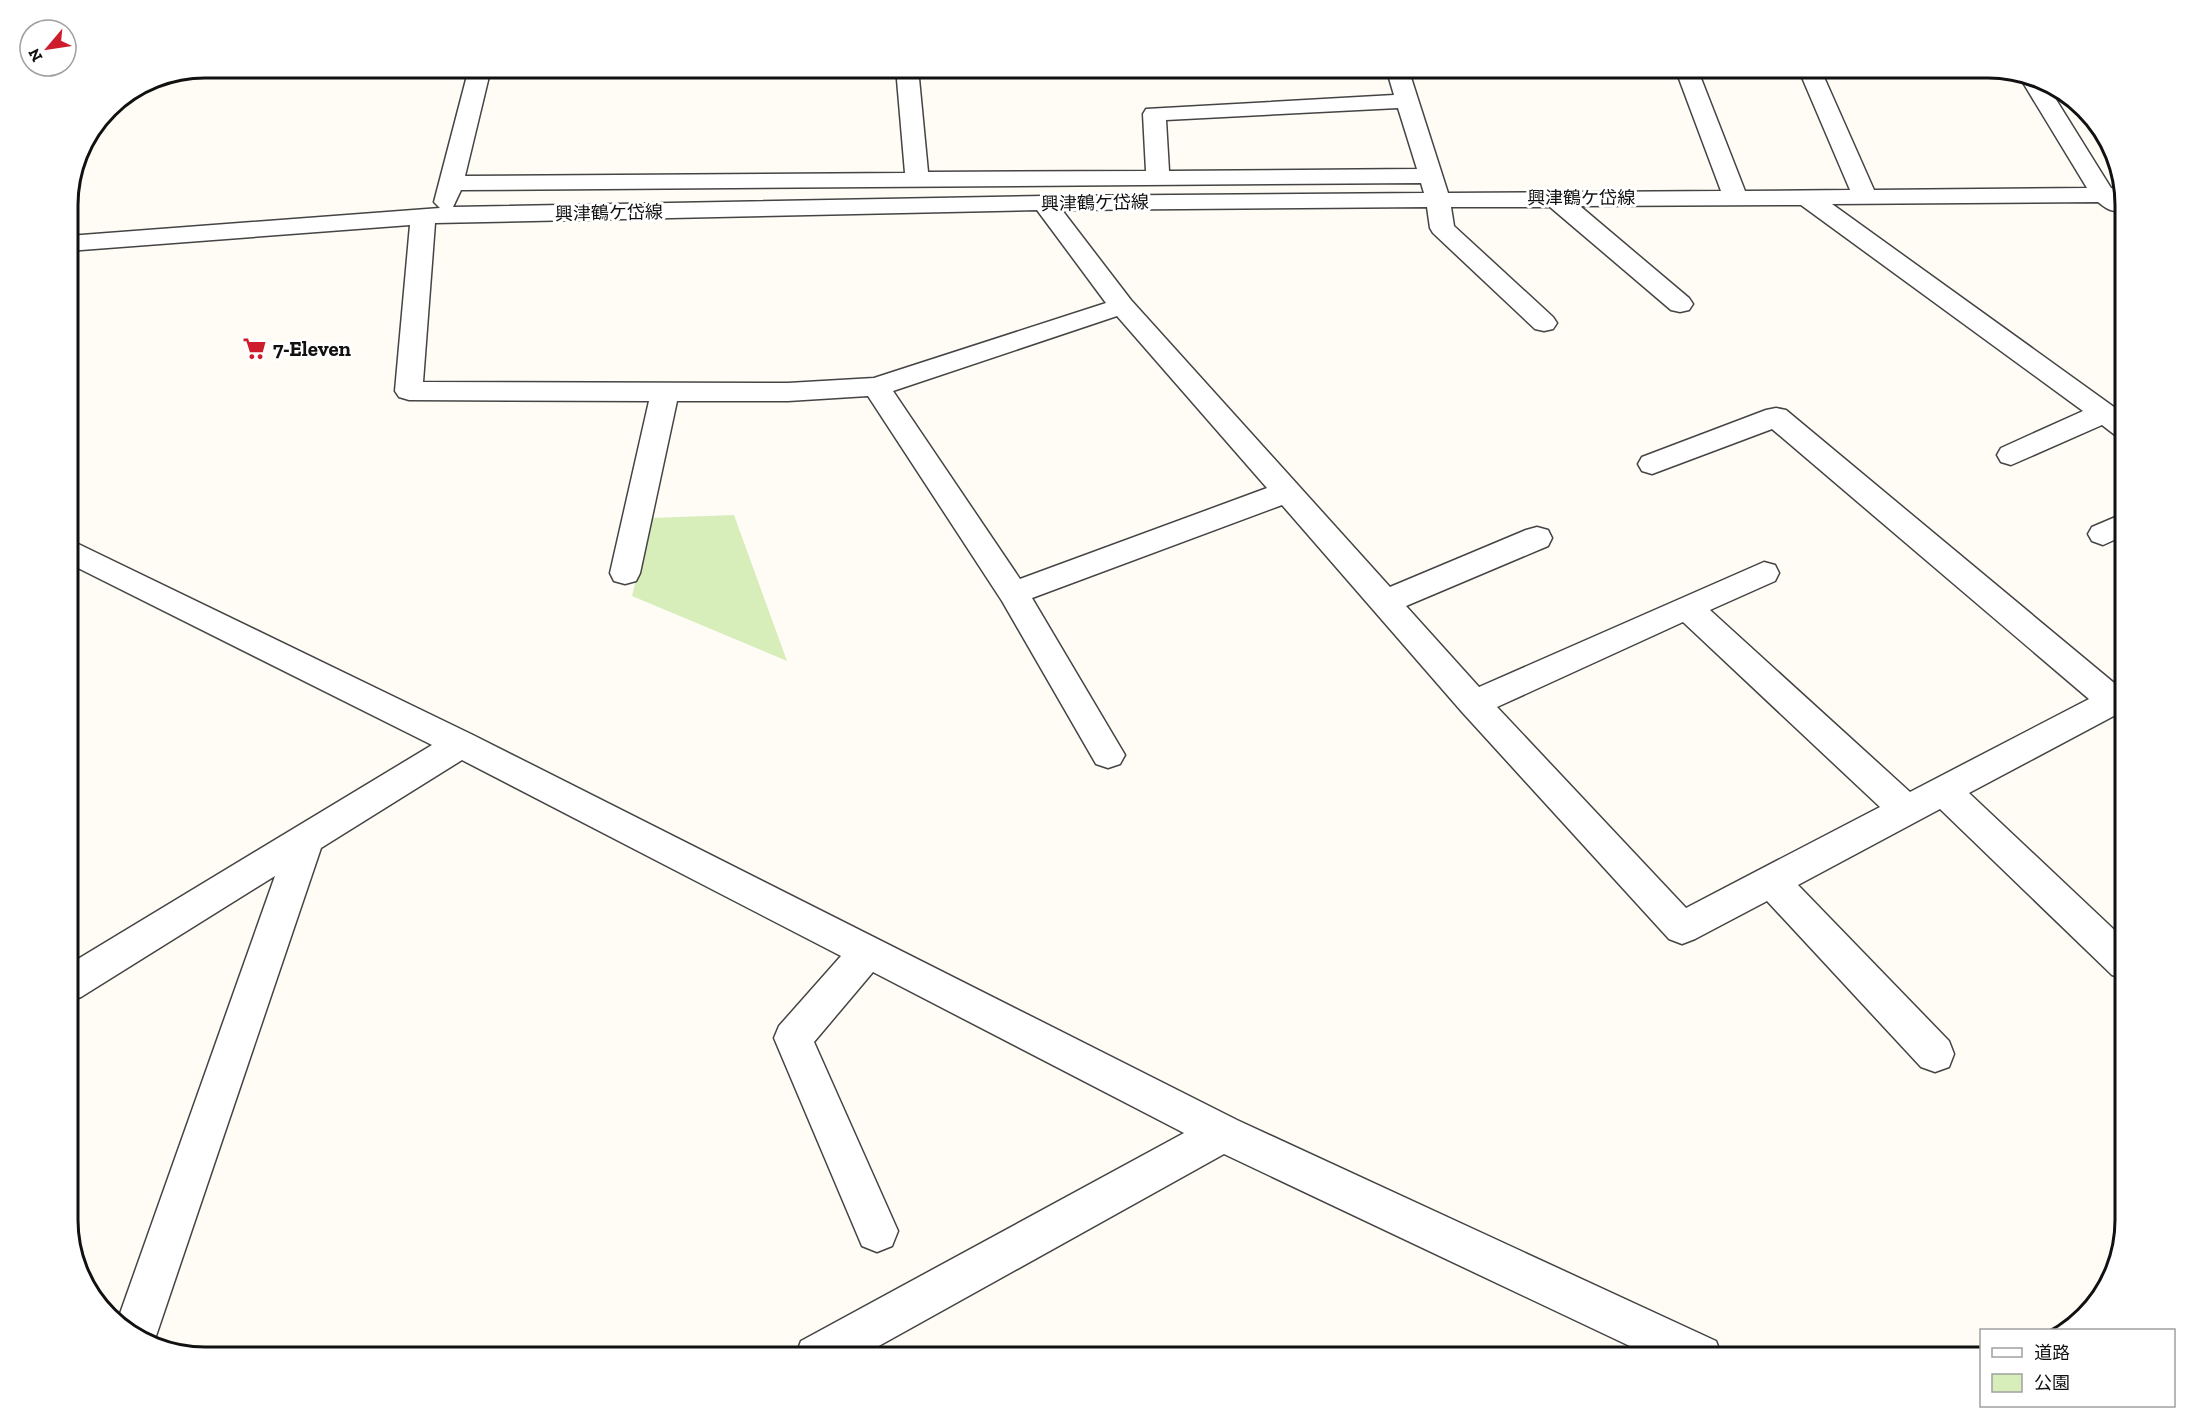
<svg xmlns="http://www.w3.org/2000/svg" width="2193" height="1425" font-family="'Zilla Slab','Noto Sans JP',serif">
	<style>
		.green { fill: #d7eeba }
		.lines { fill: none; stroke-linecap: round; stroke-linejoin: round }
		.minor-casing { stroke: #444; stroke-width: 3 }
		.minor { fill: #fff; fill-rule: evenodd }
		.labels { text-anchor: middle; stroke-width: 6; stroke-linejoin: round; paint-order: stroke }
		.far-street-label { font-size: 18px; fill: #111; stroke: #fff }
		.poi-label { font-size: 21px; font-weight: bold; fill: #111; stroke: #fff; text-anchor: start }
		.rim { fill: none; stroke: #111; stroke-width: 3 }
	</style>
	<rect width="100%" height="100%" fill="#fffcf5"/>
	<!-- green -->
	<path class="green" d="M734,515L787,661L632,596L651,518Z"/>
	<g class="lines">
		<defs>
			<g id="minor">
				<path d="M469,68H491L465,176L905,173L896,68H918L928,172L1146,171L1143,114L1146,109L1394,95L1386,68H1408L1448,193L1721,191L1675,68H1697L1745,191L1850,190L1798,68H1820L1874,190L2087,188L2022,81L2024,78L2047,85L2111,188H2121L2125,210C2113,213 2108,210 2098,202L1832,204L2125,415V437L2115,435L2102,425L2011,465L2001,462L1997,455L2001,448L2083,411L1801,205L1580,206L1689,298L1693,304L1689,310L1680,312L1671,310L1550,207H1451L1454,226L1553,317L1557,323L1553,329L1544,331L1535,329L1433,233L1430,228L1427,207L1062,210L1131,300L1390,587L1526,530L1537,527L1548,530L1552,538L1548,546L1406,606L1479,687L1764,562L1775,565L1779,573L1775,581L1710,610L1910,792L2089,699L1772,429L1652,474L1642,471L1638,464L1642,457L1766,410L1776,408L1786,410L2125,692V710L1969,793L2125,940V979L2112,975L1940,809L1798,885L1949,1041L1954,1054L1949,1067L1935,1072L1921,1067L1767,901L1695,939L1682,944L1669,939L1462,712L1282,505L1032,598L1125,755L1120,764L1108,768L1096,764L1002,601L868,396L788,401H677L640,573L636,581L625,584L614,581L610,573L649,401L409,400L399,397L395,391L410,225L68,251V236L440,208L434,202ZM1398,108L1417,169L1169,171L1166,120ZM1421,183L1424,193L1044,196L453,207L461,190ZM1037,210L1106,303L874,378L788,383L423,382L435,223ZM1117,316L1267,488L1020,579L893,391ZM1683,622L1880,807L1686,908L1497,707Z"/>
				<path d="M2125,513V535L2103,545L2092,541L2088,534L2092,527Z"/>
				<path d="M68,539L473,735L1237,1120L1716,1341L1722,1357H1653L1224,1154L859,1357H795L801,1341L1184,1133L873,972L814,1042L898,1231L892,1246L877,1252L862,1246L774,1038L779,1026L841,956L462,760L321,848L156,1336L153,1342L129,1335L117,1322L275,876L81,997L68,1002V965L432,745L68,563Z"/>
			</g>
		</defs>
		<!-- minor casing -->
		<use href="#minor" class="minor-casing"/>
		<!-- minor -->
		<use href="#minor" class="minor"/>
	</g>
	<!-- icons -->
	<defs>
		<symbol id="supermarket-bare" viewBox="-9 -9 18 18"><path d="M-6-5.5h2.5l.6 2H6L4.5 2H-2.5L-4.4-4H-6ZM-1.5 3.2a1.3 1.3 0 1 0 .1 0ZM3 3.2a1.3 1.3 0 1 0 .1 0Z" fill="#ce1c2c" stroke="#fff" stroke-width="2.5" paint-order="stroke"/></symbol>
	</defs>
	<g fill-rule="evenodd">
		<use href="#supermarket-bare" x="238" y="332" width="33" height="33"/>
	</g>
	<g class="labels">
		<!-- far-street labels -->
		<g class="far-street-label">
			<text x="1581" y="204">興津鶴ケ岱線</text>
			<text transform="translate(1095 203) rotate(-1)" y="6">興津鶴ケ岱線</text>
			<text transform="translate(609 213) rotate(-1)" y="6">興津鶴ケ岱線</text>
		</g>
		<!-- poi labels -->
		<g class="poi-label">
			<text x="273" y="356">7-Eleven</text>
		</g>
	</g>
	<!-- crop -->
	<path d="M0 0H2193V1425H0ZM205 78H1988A127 127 0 0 1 2115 205V1220A127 127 0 0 1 1988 1347H205A127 127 0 0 1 78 1220V205A127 127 0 0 1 205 78Z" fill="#fff" fill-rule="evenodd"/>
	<path class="rim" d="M205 78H1988A127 127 0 0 1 2115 205V1220A127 127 0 0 1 1988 1347H205A127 127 0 0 1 78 1220V205A127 127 0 0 1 205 78Z"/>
	<!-- legend -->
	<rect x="1980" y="1329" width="195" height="78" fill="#ffffff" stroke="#a0a0a0" stroke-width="1.5"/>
	<rect x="1992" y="1348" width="30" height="9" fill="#ffffff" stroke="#a0a0a0" stroke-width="1.5"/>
	<text x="2034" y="1359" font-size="18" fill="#111111">道路</text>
	<rect x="1992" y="1374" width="30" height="18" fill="#d7eeba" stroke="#a0a0a0" stroke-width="1.5"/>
	<text x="2034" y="1389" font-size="18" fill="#111111">公園</text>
	<!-- north arrow -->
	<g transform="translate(48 48) rotate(241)"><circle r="28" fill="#ffffff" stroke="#a0a0a0" stroke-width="1.5"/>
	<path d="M0-4.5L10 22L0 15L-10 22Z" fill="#ce1c2c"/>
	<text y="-9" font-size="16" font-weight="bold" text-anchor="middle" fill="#111111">N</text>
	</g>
</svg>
